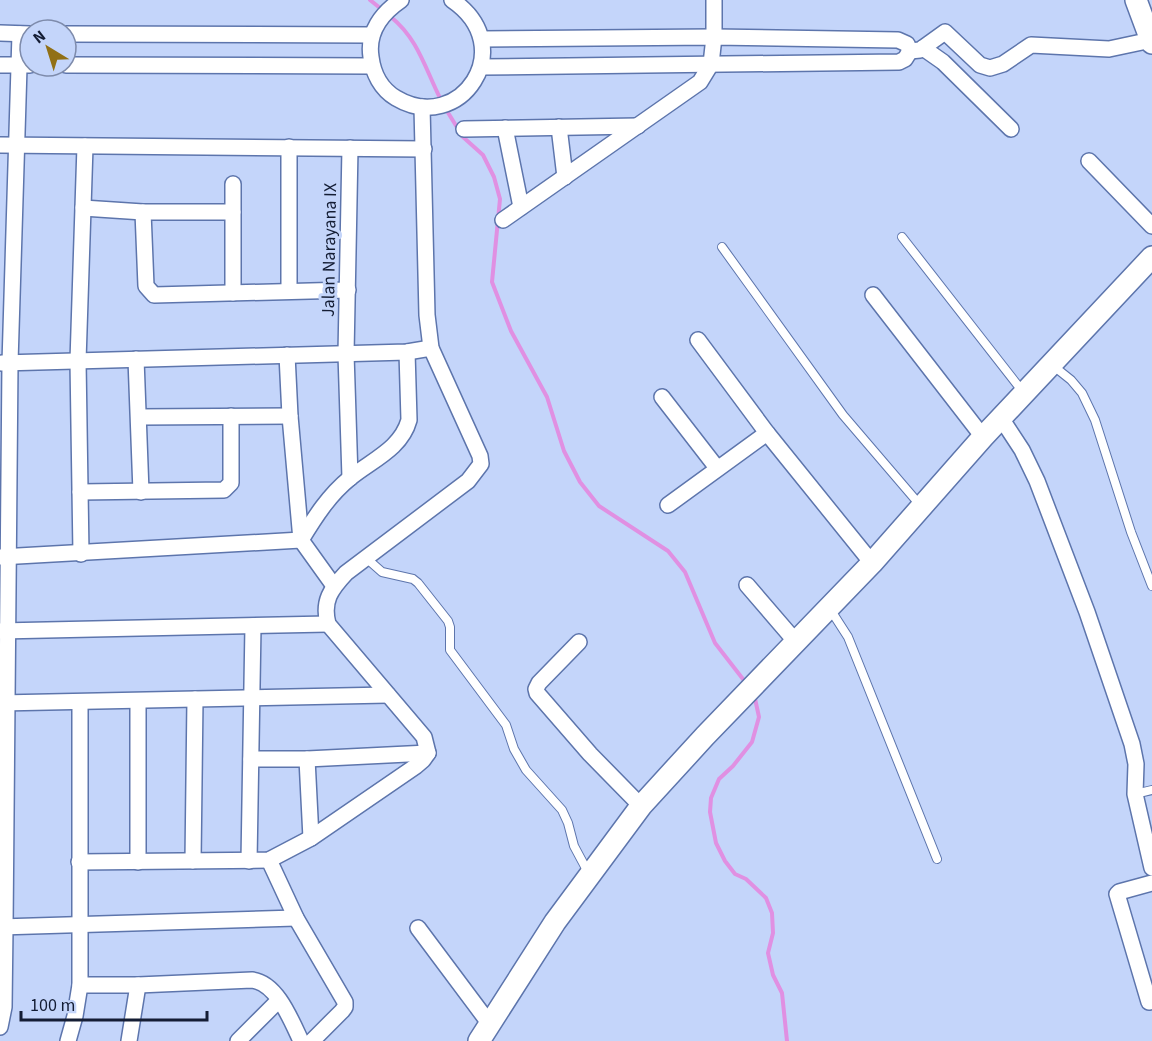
<svg xmlns="http://www.w3.org/2000/svg" width="1152" height="1041" font-family="'Source Sans 3',sans-serif">
	<style>
		.lines { fill: none; stroke-linecap: round; stroke-linejoin: round }
		.stream { stroke: #e090e2; stroke-width: 4 }
		.lane-casing { stroke: #5d75ac; stroke-width: 10 }
		.street-casing { stroke: #5d75ac; stroke-width: 18 }
		.secondary-casing { stroke: #5d75ac; stroke-width: 24 }
		.lane { stroke: #fff; stroke-width: 8 }
		.street { stroke: #fff; stroke-width: 15 }
		.secondary { stroke: #fff; stroke-width: 21 }
		.labels { text-anchor: middle; stroke-width: 6; stroke-linejoin: round; paint-order: stroke }
		.street-label { font-size: 18px; fill: #141d34; stroke: #c4d5fa }
	</style>
	<rect width="100%" height="100%" fill="#c4d5fa"/>
	<g class="lines">
		<!-- stream -->
		<g class="stream">
			<path d="M370,0L380,8"/>
			<path d="M391,17C418,39 425,68 440,98"/>
			<path d="M447,111L463,137L483,155L494,177L500,199L492,282L511,331L547,397L564,451L580,482L599,506L668,551L685,572L715,643L746,683"/>
			<path d="M754,694L759,717L752,742L733,766L719,779L711,798L710,812L716,843L725,861L735,874L746,879L766,898L772,913L773,933L768,953L773,975L782,993L787,1041"/>
		</g>
		<defs>
			<g id="lane">
				<path d="M902,237L1023,392"/>
				<path d="M722,247L843,415L920,505"/>
				<path d="M1051,364L1071,380L1082,393L1095,420L1131,532L1152,586"/>
				<path d="M365,557L382,572L413,579L418,583L448,621L450,627V650L506,725L514,749L526,770L562,810L568,823L574,846L589,874"/>
				<path d="M830,609L848,637L937,859"/>
				<path d="M1135,794L1152,790"/>
			</g>
			<g id="street">
				<path d="M401,0C382,13 367,32 371,57C373,73 381,89 396,98C460,136 521,47 452,0"/>
				<path d="M0,33L30,34"/>
				<path d="M66,34L372,35"/>
				<path d="M482,39L714,37L898,40L907,44L910,51"/>
				<path d="M923,48L943,62L1011,129"/>
				<path d="M910,51L920,50L945,32L980,65L990,68L1003,64L1031,45L1109,49L1151,40"/>
				<path d="M0,65H30"/>
				<path d="M66,65L372,66"/>
				<path d="M481,67L899,62L905,59L910,51"/>
				<path d="M559,127L565,177"/>
				<path d="M505,128L521,207"/>
				<path d="M464,129L638,126"/>
				<path d="M0,145L424,149"/>
				<path d="M289,147V291"/>
				<path d="M1089,161L1152,226"/>
				<path d="M83,208L143,212H233"/>
				<path d="M143,212L146,286L154,295L348,290"/>
				<path d="M503,220L700,82L711,64L714,37V0"/>
				<path d="M233,293V184"/>
				<path d="M873,295L983,437"/>
				<path d="M698,340L767,433L872,563"/>
				<path d="M287,355L290,416L301,540L334,586"/>
				<path d="M136,359L141,492"/>
				<path d="M2,363L407,352L431,348"/>
				<path d="M662,397L717,468"/>
				<path d="M139,417L290,416"/>
				<path d="M1001,418L1022,450L1037,481L1087,612L1132,744L1136,764L1135,794L1152,868"/>
				<path d="M350,478L346,354L350,148"/>
				<path d="M80,492L224,490L231,483V416"/>
				<path d="M668,505L767,433"/>
				<path d="M301,540C315,517 329,495 350,478C372,460 401,449 409,420L407,352"/>
				<path d="M81,554L78,361L85,146"/>
				<path d="M0,557L301,540"/>
				<path d="M747,585L796,642"/>
				<path d="M0,631L328,624"/>
				<path d="M579,642L539,683L536,689L537,693L590,754L641,806"/>
				<path d="M0,703L388,695"/>
				<path d="M251,759H307L428,753"/>
				<path d="M307,759L311,838"/>
				<path d="M269,860L296,918L345,1002V1007L342,1011L312,1041"/>
				<path d="M193,861L195,699"/>
				<path d="M249,861L253,626"/>
				<path d="M79,862L269,860L311,838L416,766L423,760L428,753L424,737L328,624C322,601 331,589 346,573L468,481L481,464L480,456L431,348L427,315L422,107"/>
				<path d="M138,862V701"/>
				<path d="M0,927L296,918"/>
				<path d="M418,928L489,1023"/>
				<path d="M80,985H138L252,980C277,983 291,1020 301,1041"/>
				<path d="M1149,1002L1117,894L1119,892L1152,883"/>
				<path d="M0,1027L4,1007L5,927L10,363L20,34"/>
				<path d="M68,1041L75,1016L80,985V702"/>
				<path d="M129,1041L138,985"/>
				<path d="M238,1041L279,1000"/>
			</g>
			<g id="secondary">
				<path d="M1136,0L1152,43"/>
				<path d="M479,1041L555,922L641,806L705,736L872,563L983,437L1152,257"/>
			</g>
		</defs>
		<!-- lane casing -->
		<use href="#lane" class="lane-casing"/>
		<!-- street casing -->
		<use href="#street" class="street-casing"/>
		<!-- secondary casing -->
		<use href="#secondary" class="secondary-casing"/>
		<!-- lane -->
		<use href="#lane" class="lane"/>
		<!-- street -->
		<use href="#street" class="street"/>
		<!-- secondary -->
		<use href="#secondary" class="secondary"/>
	</g>
	<g class="labels">
		<!-- street labels -->
		<g class="street-label">
			<text transform="translate(329 250) rotate(-89)" y="6">Jalan Narayana IX</text>
		</g>
	</g>
	<!-- north arrow -->
	<g transform="translate(48 48) rotate(322)"><circle r="28" fill="#c4d5fa" stroke="#7e8bab" stroke-width="1.5"/>
	<path d="M0-4.5L10 22L0 15L-10 22Z" fill="#917016"/>
	<text y="-9" font-size="16" font-weight="bold" text-anchor="middle" fill="#141d34">N</text>
	</g>
	<!-- scale -->
	<path d="M21 1011v9h186v-9" fill="none" stroke="#141d34" stroke-width="3"/>
	<text x="30" y="1011" font-size="18" fill="#141d34" stroke="#c4d5fa" stroke-width="4.5" paint-order="stroke">100 m</text>
</svg>
